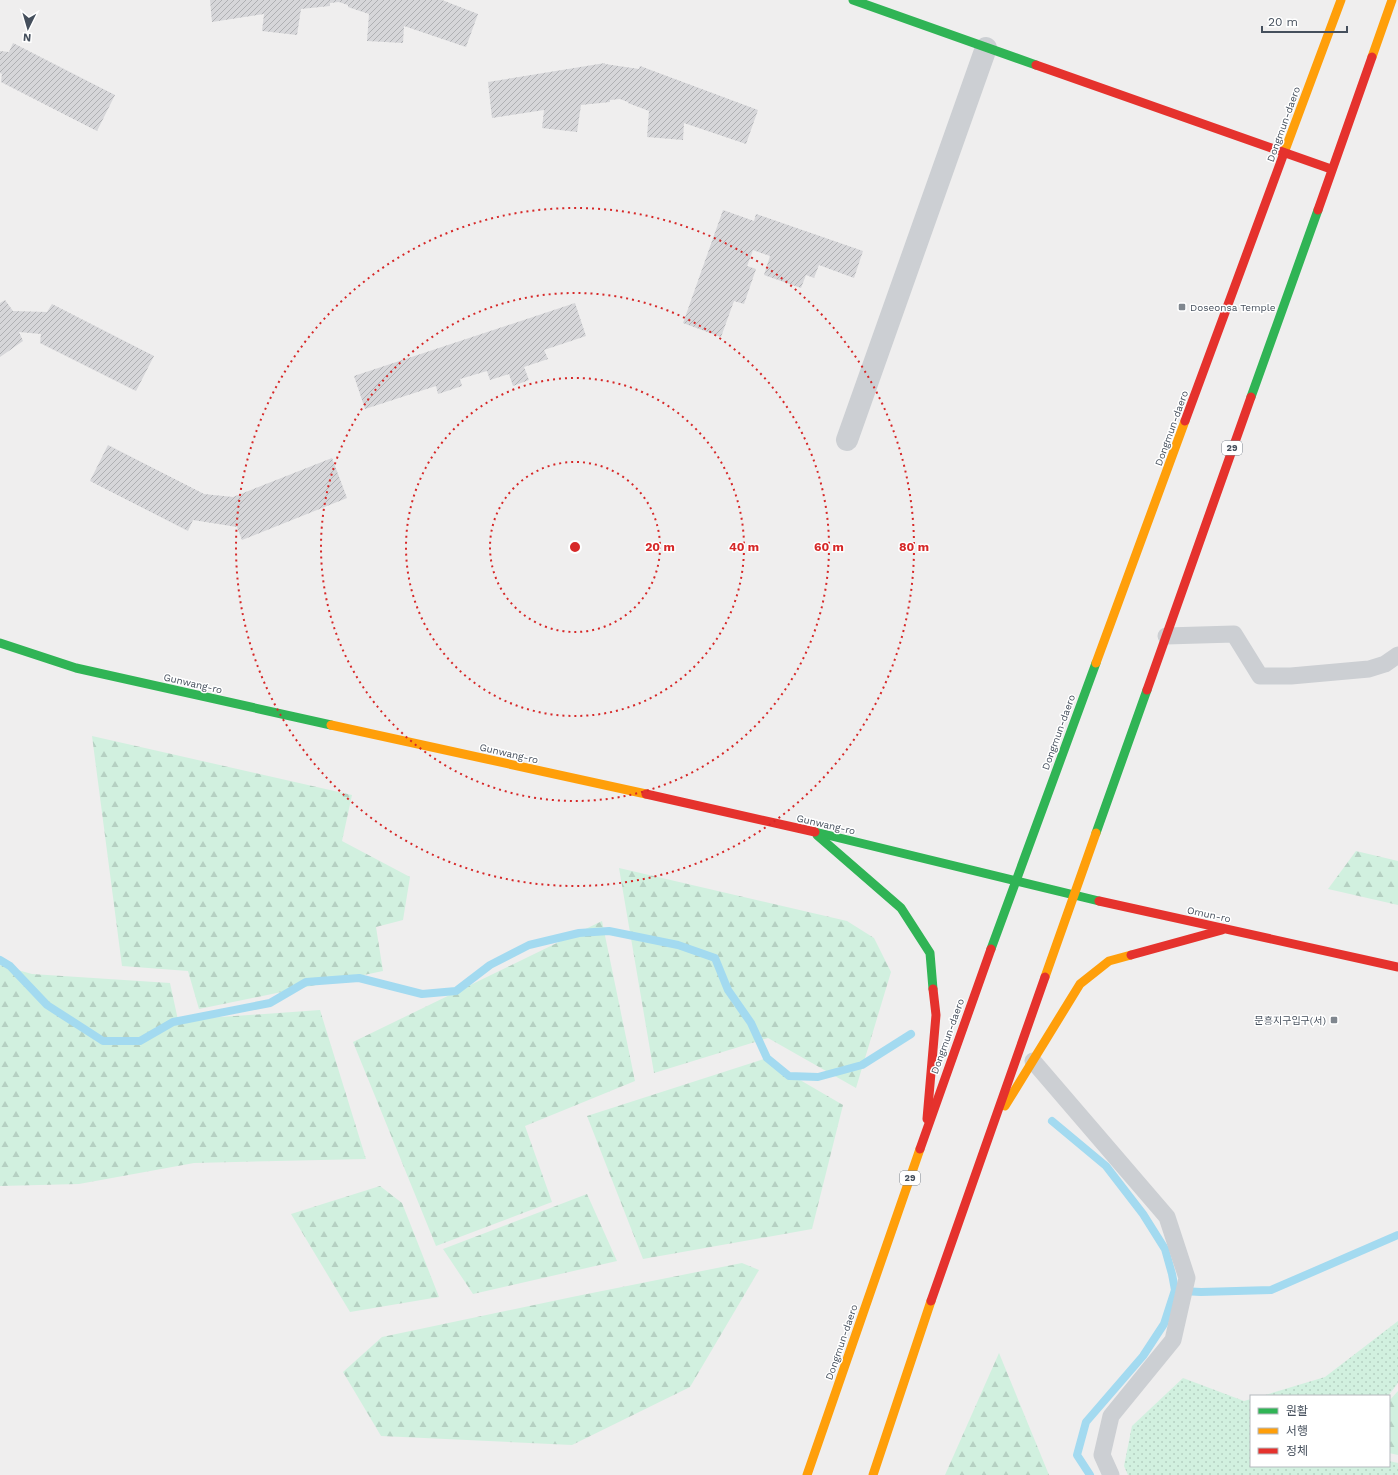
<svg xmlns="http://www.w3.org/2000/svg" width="1398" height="1475" font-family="'Work Sans','Noto Sans KR',sans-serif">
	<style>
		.grass { fill: url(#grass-dots) }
		.forest { fill: url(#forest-firs) }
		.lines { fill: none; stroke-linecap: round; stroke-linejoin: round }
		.stream { stroke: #a3daf0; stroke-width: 8 }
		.building { fill: url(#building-hatch) }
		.lane { stroke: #cccfd3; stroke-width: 17 }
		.street { stroke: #cccfd3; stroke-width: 22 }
		.fast { stroke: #30b455; stroke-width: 9 }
		.slow { stroke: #ff9f0a; stroke-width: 9 }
		.jam { stroke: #e5322d; stroke-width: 9 }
		.ring { fill: none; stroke: #d62828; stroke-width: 2; stroke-dasharray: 2 4 }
		.poi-dot { fill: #80878f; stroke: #fff; stroke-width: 1.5 }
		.labels { text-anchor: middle; stroke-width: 3; stroke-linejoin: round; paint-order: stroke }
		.shield { fill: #fff; stroke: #7d848d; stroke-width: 1 }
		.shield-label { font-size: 9px; font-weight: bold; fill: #454f5c }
		.street-label { font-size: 10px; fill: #454f5c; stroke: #fff }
		.poi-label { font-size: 10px; fill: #454f5c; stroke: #fff; text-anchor: start }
		.centre { fill: #d62828; stroke: #fff; stroke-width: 2 }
		.ring-label { font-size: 12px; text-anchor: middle; font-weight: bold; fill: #d62828; stroke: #fff; stroke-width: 3; stroke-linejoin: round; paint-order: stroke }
	</style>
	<defs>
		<pattern id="grass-dots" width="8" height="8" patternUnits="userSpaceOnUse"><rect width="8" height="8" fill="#d1f0df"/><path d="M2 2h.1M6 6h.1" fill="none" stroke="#b5d0c2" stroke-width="1.8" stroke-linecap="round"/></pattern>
		<pattern id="forest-firs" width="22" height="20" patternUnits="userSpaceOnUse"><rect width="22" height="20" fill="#d1f0df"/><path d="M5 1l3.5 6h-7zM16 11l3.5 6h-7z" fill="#b5d0c2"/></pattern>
		<pattern id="building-hatch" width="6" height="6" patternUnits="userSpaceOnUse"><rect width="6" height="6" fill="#d6d6d9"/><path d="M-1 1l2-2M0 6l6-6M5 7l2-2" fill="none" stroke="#afb0b3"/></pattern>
	</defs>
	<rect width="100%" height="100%" fill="#efeeee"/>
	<!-- grass -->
	<g class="grass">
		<path d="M1398,1321V1383L1388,1396H1262L1325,1377Z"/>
		<path d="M1183,1378L1244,1401L1251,1399V1466H1389V1461L1398,1463V1475H1128L1124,1466L1132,1426Z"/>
	</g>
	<!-- forest -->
	<g class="forest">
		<path d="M92,736L352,795L342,841L410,877L403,920L376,927L383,971L199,1009L188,971L122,966Z"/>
		<path d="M1356,851L1398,861V905L1328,889Z"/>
		<path d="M619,868L847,921L874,938L891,972L856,1088L768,1038L654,1073Z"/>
		<path d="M602,921L635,1081L525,1126L552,1202L436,1246L353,1042Z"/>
		<path d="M0,965L32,974L170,983L178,1020L320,1010L366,1159L194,1163L79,1184L0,1186Z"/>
		<path d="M764,1059L843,1105L812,1229L643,1259L587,1116Z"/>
		<path d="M380,1186L402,1203L439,1297L350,1312L291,1214Z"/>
		<path d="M587,1194L617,1261L473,1294L443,1249Z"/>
		<path d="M742,1263L759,1270L690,1387L572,1445L381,1436L343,1372L382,1337L572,1297Z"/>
		<path d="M999,1353L1049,1475H945Z"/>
		<path d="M1398,1391V1455L1389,1453V1401Z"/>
	</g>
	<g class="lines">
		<!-- stream -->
		<g class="stream">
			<path d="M0,960L10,966L47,1005L103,1041H140L173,1022L270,1003L306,982L359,978L422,994L456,991L490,965L529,945L579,933L609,931L678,945L715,958L728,990L751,1023L767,1058L789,1076L818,1077L862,1065L911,1034"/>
			<path d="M1052,1121L1106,1166L1143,1214L1165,1249L1172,1274L1175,1290L1164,1324L1143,1356L1086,1422L1077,1455L1090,1475"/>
			<path d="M1182,1291L1201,1292L1271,1290L1398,1235"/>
		</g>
	</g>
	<!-- building -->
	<g class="building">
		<path d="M210,0H442L478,14L466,47L404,26L403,43L367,41L369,14L348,7V5L339,2L330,3V6L301,9L297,35L262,31L264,14L212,22Z"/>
		<path d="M13,43L115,95L97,131L1,82L2,74L0,73V51L9,52Z"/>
		<path d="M605,63V64L639,69L640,66L758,110L746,144L684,123L683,140L647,137L649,111L628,103V102L620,99L610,100V102L581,105L577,132L542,128L544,110L492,118L488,82Z"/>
		<path d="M723,210L754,221L756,214L863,251L854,278L819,265L814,278L806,275L801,288L764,275L770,256L753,250L747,266L756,269L744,304L734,301L721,337L683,323Z"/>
		<path d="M5,300L13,311L47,312L52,304L154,356L136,391L40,343L41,334L19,332L23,341L0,357V303Z"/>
		<path d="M575,303L586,336L544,350L548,359L524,367L529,380L513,386L509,374L490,380L487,371L460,379L462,386L438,394L436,386L365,409L354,376Z"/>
		<path d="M108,445L204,494L233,497L332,458L347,498L242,540L237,527L193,520L188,531L90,481Z"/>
	</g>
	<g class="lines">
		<!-- lane -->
		<g class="lane">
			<path d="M1166,636L1234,634L1260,676H1291L1369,669L1385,664L1398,655"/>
			<path d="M1033,1061L1167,1217L1187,1278L1173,1340L1111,1416L1102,1455L1111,1475"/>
		</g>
		<!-- street -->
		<path class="street" d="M847,440L986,48"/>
		<!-- fast -->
		<g class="fast">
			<path d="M853,0L1036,65"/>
			<path d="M1251,397L1318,210"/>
			<path d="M0,643L76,668L331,725"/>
			<path d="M815,832L1099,901"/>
			<path d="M1096,833L1147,690"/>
			<path d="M817,835L901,908L930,953L933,989"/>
			<path d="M991,949L1096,663"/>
		</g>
		<!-- slow -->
		<g class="slow">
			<path d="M1372,57L1392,0"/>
			<path d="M1284,153L1341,0"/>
			<path d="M1096,663L1185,421"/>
			<path d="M331,725L646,794"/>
			<path d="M1045,977L1096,833"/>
			<path d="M1005,1106L1080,984L1109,961L1131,955"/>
			<path d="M807,1475L920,1149"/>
			<path d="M873,1475L931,1301"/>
		</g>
		<!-- jam -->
		<g class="jam">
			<path d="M1036,65L1331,169"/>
			<path d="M1318,210L1372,57"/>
			<path d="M1185,421L1284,153"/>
			<path d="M1147,690L1251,397"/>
			<path d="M646,794L815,832"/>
			<path d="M1099,901L1398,967"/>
			<path d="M1131,955L1222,930"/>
			<path d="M927,1119L936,1015L933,989"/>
			<path d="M920,1149L991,949"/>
			<path d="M931,1301L1045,977"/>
		</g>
	</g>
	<!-- distance rings -->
	<g class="ring">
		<circle cx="575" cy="547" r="85"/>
		<circle cx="575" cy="547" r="169"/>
		<circle cx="575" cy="547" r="254"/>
		<circle cx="575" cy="547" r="339"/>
	</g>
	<!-- markers -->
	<g class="poi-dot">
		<rect x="1178" y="303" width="8" height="8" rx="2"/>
		<rect x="1330" y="1016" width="8" height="8" rx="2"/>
	</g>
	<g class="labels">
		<!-- shield labels -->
		<g class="shield">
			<rect x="1222" y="441" width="20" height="14" rx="3"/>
			<rect x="900" y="1171" width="20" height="14" rx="3"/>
		</g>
		<g class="shield-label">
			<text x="1232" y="451">29</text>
			<text x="910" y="1181">29</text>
		</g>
		<!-- street labels -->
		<g class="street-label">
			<text transform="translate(1283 124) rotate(-70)" y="4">Dongmun-daero</text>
			<text transform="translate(1171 428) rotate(-70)" y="4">Dongmun-daero</text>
			<text transform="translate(193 683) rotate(13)" y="4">Gunwang-ro</text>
			<text transform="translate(1058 732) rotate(-70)" y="4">Dongmun-daero</text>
			<text transform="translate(509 753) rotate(13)" y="4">Gunwang-ro</text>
			<text transform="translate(826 824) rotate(13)" y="4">Gunwang-ro</text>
			<text transform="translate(1209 914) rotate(12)" y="4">Omun-ro</text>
			<text transform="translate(947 1036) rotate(-70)" y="4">Dongmun-daero</text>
			<text transform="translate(841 1342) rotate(-71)" y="4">Dongmun-daero</text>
		</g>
		<!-- poi labels -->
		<g class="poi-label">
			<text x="1190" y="311">Doseonsa Temple</text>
			<text x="1326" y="1024" text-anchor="end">문흥지구입구(서)</text>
		</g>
	</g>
	<circle cx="575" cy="547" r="6" class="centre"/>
	<g class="ring-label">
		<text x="660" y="551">20 m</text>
		<text x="744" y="551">40 m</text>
		<text x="829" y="551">60 m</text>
		<text x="914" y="551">80 m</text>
	</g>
	<!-- legend -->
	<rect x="1250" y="1395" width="140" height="72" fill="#ffffff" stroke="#b5b9be"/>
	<rect x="1258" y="1408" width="20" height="6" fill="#30b455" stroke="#b5b9be"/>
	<text x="1286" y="1415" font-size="12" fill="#454f5c">원활</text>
	<rect x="1258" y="1428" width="20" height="6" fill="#ff9f0a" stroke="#b5b9be"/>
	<text x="1286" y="1435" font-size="12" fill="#454f5c">서행</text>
	<rect x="1258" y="1448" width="20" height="6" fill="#e5322d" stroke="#b5b9be"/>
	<text x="1286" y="1455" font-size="12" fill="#454f5c">정체</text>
	<!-- north arrow -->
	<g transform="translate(28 28) rotate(185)" stroke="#ffffff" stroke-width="3" paint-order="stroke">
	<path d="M0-3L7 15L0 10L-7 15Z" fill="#454f5c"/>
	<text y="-6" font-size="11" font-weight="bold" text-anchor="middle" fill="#454f5c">N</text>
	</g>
	<!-- scale -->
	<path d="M1262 26v6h85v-6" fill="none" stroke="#454f5c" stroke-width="2"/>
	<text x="1268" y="26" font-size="12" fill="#454f5c" stroke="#ffffff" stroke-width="3" paint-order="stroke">20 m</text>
</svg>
